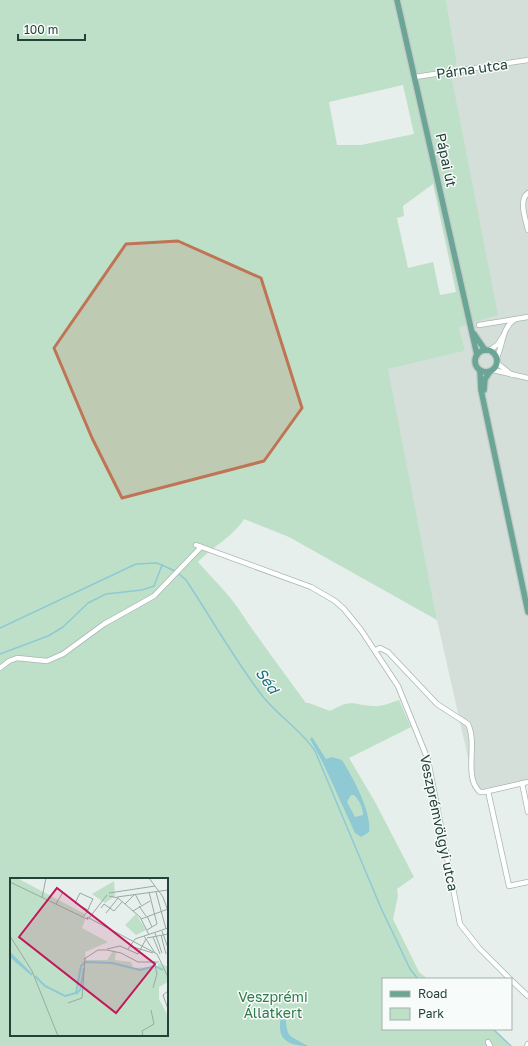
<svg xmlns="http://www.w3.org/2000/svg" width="528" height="1046" font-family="'Golos Text',sans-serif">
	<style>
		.built { fill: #d4dfda }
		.green { fill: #bfe0c8; fill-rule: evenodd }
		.water { fill: #8ec9d4; fill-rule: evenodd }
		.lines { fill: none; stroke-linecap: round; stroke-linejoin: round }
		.stream { stroke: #8ec9d4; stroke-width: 1.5 }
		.minor-casing { stroke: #a8b8b2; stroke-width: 6 }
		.major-casing { stroke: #c2cac8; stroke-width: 8 }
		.minor { stroke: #fff; stroke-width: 4.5 }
		.major { stroke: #6aa596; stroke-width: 5.5 }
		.marked { fill: #c07456; fill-opacity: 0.2; stroke: #c07456; stroke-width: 3; stroke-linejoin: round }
		.labels { text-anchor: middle; stroke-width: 3; stroke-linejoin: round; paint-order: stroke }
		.street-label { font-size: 14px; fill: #24423a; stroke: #f7fbf9 }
		.park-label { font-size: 14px; fill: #2d7a4b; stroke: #f7fbf9 }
		.water-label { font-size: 15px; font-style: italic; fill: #1c6f80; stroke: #f7fbf9 }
		.inset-river { fill: none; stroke: #8ec9d4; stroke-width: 2 }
		.inset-road { fill: none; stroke: #98aaa4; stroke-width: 1 }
		.view { fill: #c2185b; fill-opacity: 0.15; stroke: #c2185b; stroke-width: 2 }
		.inset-edge { fill: none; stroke: #24423a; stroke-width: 2 }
	</style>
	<rect width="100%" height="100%" fill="#e6efeb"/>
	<!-- built -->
	<path class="built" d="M446,0H528V780L476,793L437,620L387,369L465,351L459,327L451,74L457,63Z"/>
	<!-- green -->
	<path class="green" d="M0,0H446L457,63L451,74L498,315L459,327L465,351L388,369L437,620L289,537L244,519C235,535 212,547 198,562C213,579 230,595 242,614C262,644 284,673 306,703H309L330,711C354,698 351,705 374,706C382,707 392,702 399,700L411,727L349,758L374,800L414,877L397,889L398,896L393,919L419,972L428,979H383V1029H494L510,1046H0ZM403,85L414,134L361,145H337L329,102ZM433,184L456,292L440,295L433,262L408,268L397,218L404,216L403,206ZM11,879H167V1035H11Z"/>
	<!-- water -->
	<g class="water">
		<path d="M312,737L326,759L332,757L342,760C353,778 372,812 369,832L361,837L355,833L323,763L310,739ZM351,795H354C359,800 363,807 363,815L355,817L347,802Z"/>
		<path d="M285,1012C288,1039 285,1033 308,1046C295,1046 280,1043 280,1027C280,1022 281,1019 279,1014Z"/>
	</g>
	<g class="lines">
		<!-- stream -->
		<g class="stream">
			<path d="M179,574L186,580C212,619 235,661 264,698C280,717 303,732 315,751L381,908L410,969L418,979"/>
			<path d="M0,628L136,564L157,563L175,571"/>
			<path d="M0,654L48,636L63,627L88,603L106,594L142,590L154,586L162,565"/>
			<path d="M493,1029L511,1046"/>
		</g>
		<defs>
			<g id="minor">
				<path d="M415,77L528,60"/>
				<path d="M528,193C518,200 526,220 528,230"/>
				<path d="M479,325L528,317"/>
				<path d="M489,351L498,344L503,336"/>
				<path d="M497,357C503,345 502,328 514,320"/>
				<path d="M497,363L512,375"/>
				<path d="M493,370L528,378"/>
				<path d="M196,545L311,587L335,601L344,609L361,630L398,686L428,760L460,924L479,948L510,979"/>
				<path d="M376,650L380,648L388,652L437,704L468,724C478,745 463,777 480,792H484L528,782"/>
				<path d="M0,668L9,661L17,658L47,661L63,654L104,624L154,596L201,547"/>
				<path d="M522,783L528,812"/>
				<path d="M488,791L509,886L528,882"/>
				<path d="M511,980L528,996"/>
				<path d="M488,1042L490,1046"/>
				<path d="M527,1046L528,1044"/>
			</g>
			<g id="major">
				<path d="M397,0L477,355"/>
				<path d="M474,334L485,350"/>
				<circle cx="486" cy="361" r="11"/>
				<path d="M480,371L481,390L528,612"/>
				<path d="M484,390L485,379L489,373"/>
			</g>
		</defs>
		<!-- minor casing -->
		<use href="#minor" class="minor-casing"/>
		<!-- major casing -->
		<use href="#major" class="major-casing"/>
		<!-- minor -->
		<use href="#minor" class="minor"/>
		<!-- major -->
		<use href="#major" class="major"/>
	</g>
	<!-- marked area -->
	<path class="marked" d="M178,241L261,278L302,408L264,461L122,498L92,438L54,348L126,244Z"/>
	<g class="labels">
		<!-- street labels -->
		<g class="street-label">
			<text transform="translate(472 69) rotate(-8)" y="5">Párna utca</text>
			<text transform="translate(446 160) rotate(78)" y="5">Pápai út</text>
			<text transform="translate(439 823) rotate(78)" y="5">Veszprémvölgyi utca</text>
		</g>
		<!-- park labels -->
		<g class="park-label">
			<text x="273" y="1002">Veszprémi<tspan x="273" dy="16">Állatkert</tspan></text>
		</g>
		<!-- water labels -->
		<g class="water-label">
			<text transform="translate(267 681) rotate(54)" y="5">Séd</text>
		</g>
	</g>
	<!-- overview -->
	<g transform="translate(10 878)">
		<rect width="158" height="158" fill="#e6efeb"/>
		<path d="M0,0H7L75,36V42L72,50L98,64L75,74L76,82H97L103,73L106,74L105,82L121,84L123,90L147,89L149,85L158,89V104L149,109V121L158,138V158H0ZM104,3L105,18L95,25L82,16ZM126,36L136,52L126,57L115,47Z" fill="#bfe0c8"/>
		<path class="inset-river" d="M0,75L22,97M0,78L21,96M25,98L35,108L55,118L66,115L71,88L75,84L102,85L130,92L145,88L153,92M66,116L70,112L74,90"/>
		<path class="inset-road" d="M139,0L153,19L158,33M0,4L77,41M146,14L156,51M99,15L145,8M125,16L131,27M99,18L108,20L130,39L139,57M107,19L158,12M32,20L36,0M46,26L53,14M115,26L125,16M129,28L136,38M91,30L94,26L104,33L112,24M123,33L140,23M96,35L108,20M74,38L77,34L78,32L80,27L83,21L70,15L65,25L78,32M137,38L142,49M79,40L97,17M131,41L158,31M78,42L77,39L147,76L158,99M137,52L147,46L139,14M152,53L158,70M145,55L152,75M151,57L156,76M0,58L22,93L48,158M134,58L145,75M143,59L150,76M137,60L158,56M120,68L143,75M97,71L110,68L128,76L136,61M118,71L125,61L158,50M74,81L88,72H97L111,75L128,84H149M143,110L147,96L144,83M158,113L153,117L158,131M58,125L72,120L75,80M133,158L132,153L144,146L141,132"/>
		<path class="view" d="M47,10L145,86L106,135L9,59Z"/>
		<rect width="158" height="158" class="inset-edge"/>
	</g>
	<!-- legend -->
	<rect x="382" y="978" width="130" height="52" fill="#f7fbf9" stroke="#a3b1ad"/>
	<rect x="390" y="991" width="20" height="6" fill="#6aa596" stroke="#a3b1ad"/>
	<text x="418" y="998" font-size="12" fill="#24423a">Road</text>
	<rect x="390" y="1008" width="20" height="12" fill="#bfe0c8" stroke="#a3b1ad"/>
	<text x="418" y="1018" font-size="12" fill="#24423a">Park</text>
	<!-- scale -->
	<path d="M18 34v6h67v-6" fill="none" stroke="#24423a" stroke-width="2"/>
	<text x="24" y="34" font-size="12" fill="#24423a" stroke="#f7fbf9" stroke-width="3" paint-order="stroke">100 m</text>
</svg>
